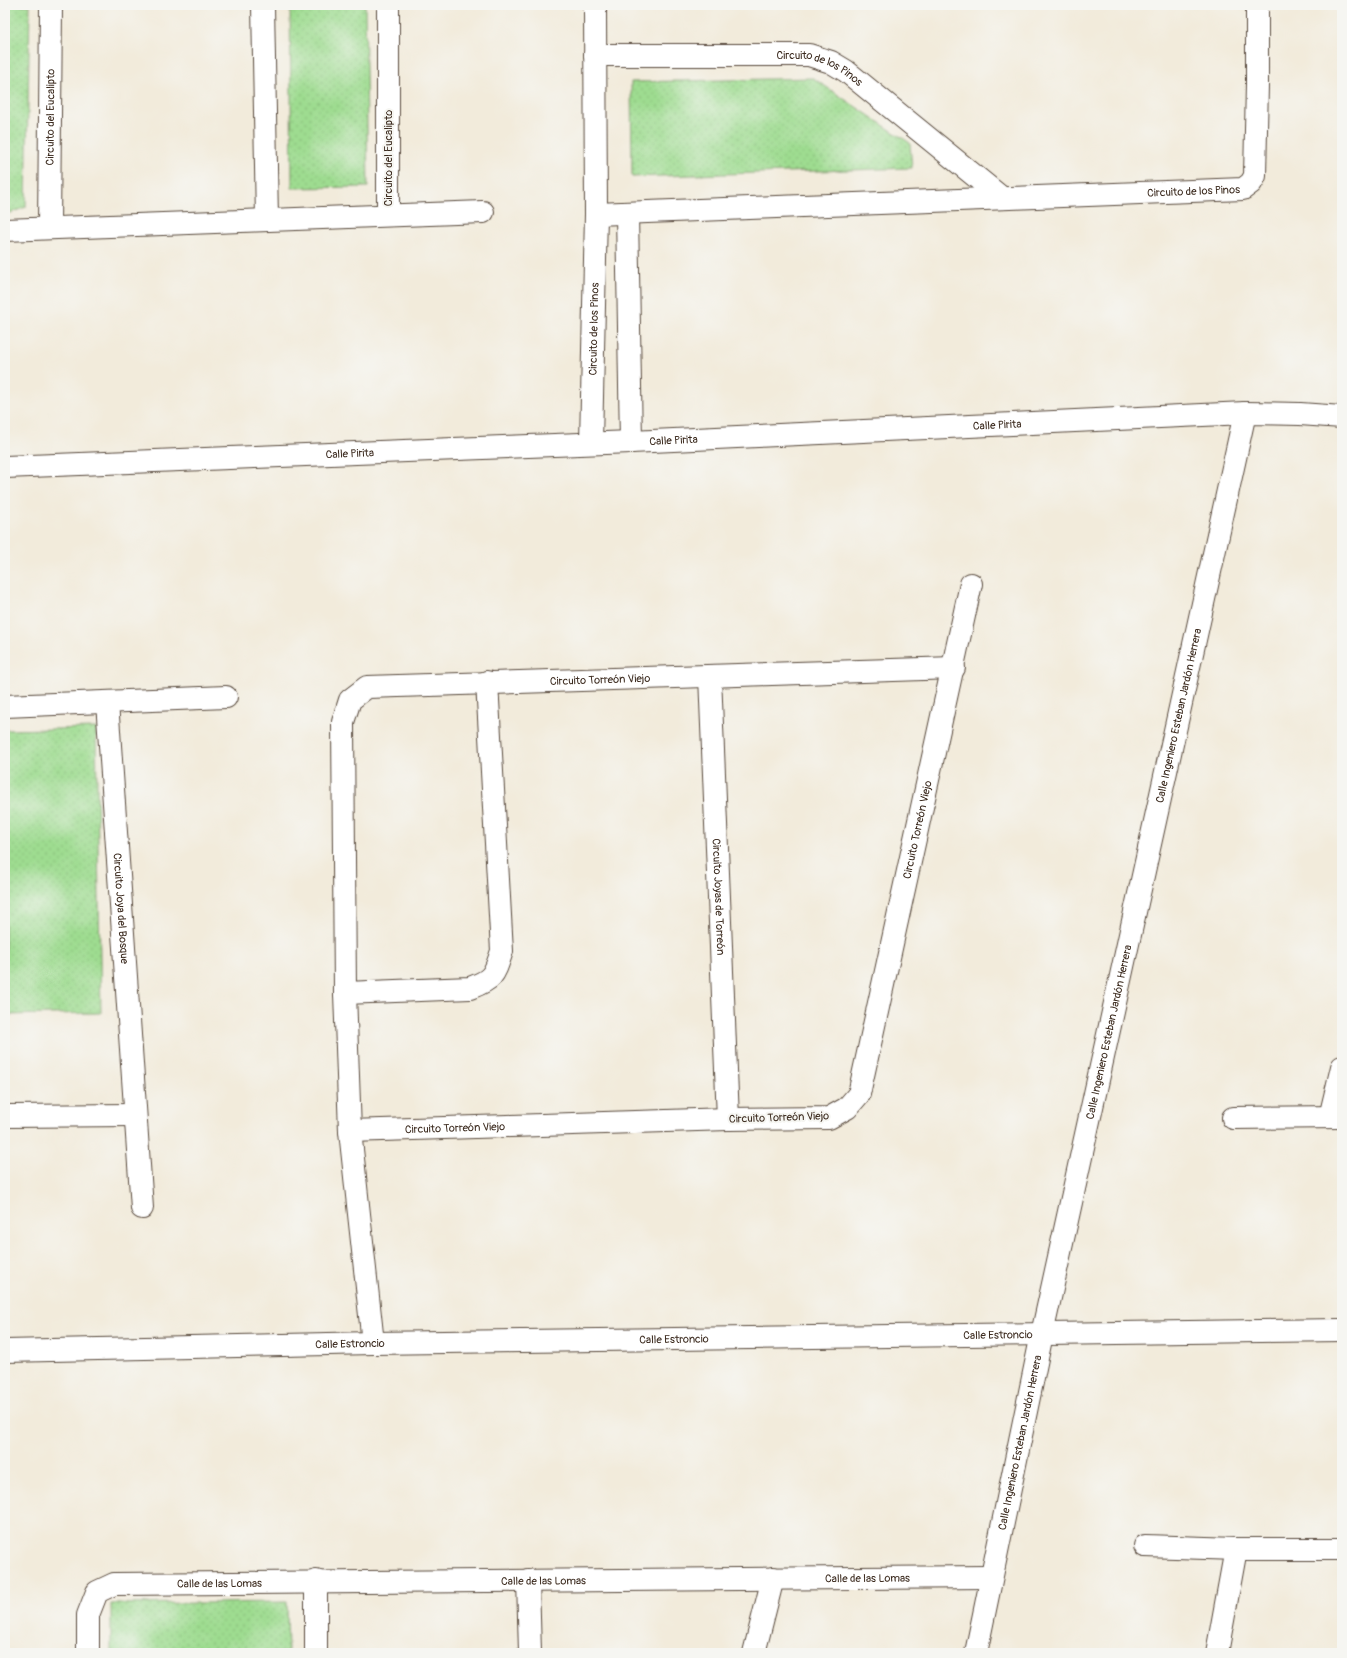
<svg xmlns="http://www.w3.org/2000/svg" width="1347" height="1658" font-family="Pangolin,sans-serif">
	<style>
		.park { fill: url(#park-dots); stroke: #6c8357 }
		.lines { fill: none; stroke-linecap: round; stroke-linejoin: round }
		.street-casing { stroke: #56473a; stroke-width: 24 }
		.secondary-casing { stroke: #56473a; stroke-width: 24 }
		.street { stroke: #fff; stroke-width: 22 }
		.secondary { stroke: #fff; stroke-width: 22 }
		.labels { text-anchor: middle; stroke-width: 4; stroke-linejoin: round; paint-order: stroke }
		.street-label { font-size: 11px; fill: #3b2a1e; stroke: #f6f6f2 }
	</style>
	<defs>
		<pattern id="park-dots" width="8" height="8" patternUnits="userSpaceOnUse"><rect width="8" height="8" fill="#9edc90"/><path d="M2 2h.1M6 6h.1" fill="none" stroke="#89bd7c" stroke-width="1.8" stroke-linecap="round"/></pattern>
	</defs>
	<rect width="100%" height="100%" fill="#f6f6f2"/>
	<filter id="ink" filterUnits="userSpaceOnUse"><feTurbulence type="fractalNoise" baseFrequency=".025" numOctaves="2"/><feDisplacementMap in="SourceGraphic" scale="8" xChannelSelector="R" yChannelSelector="G"/><feConvolveMatrix kernelMatrix="1 2 1 2 8 2 1 2 1" color-interpolation-filters="sRGB"/></filter>
	<filter id="wash" filterUnits="userSpaceOnUse"><feTurbulence type="fractalNoise" baseFrequency=".012" numOctaves="4" result="noise"/><feDisplacementMap in="SourceGraphic" scale="16" xChannelSelector="R" yChannelSelector="G"/><feGaussianBlur stdDeviation="0.9" result="paint"/><feColorMatrix in="noise" values="0 0 0 0 0 0 0 0 0 0 0 0 0 0 0 0 0 1.4 0 .05"/><feComposite in="paint" operator="in"/></filter>
	<g filter="url(#wash)">
		<rect width="100%" height="100%" fill="#f2ebdb"/>
		<!-- park -->
		<g class="park">
			<path d="M5,5H30L26,207L5,215Z"/>
			<path d="M290,5H365L368,187L292,188Z"/>
			<path d="M813,78L910,143L912,168L632,177L631,82Z"/>
			<path d="M96,728L101,1013L5,1015V730Z"/>
			<path d="M287,1602L288,1653H111V1604Z"/>
		</g>
	</g>
	<g filter="url(#ink)">
		<g class="lines">
			<defs>
				<g id="street">
					<path d="M263,5L267,220"/>
					<path id="s1" d="M595,55H809L831,62L846,71L1002,198"/>
					<path d="M627,213L631,442"/>
					<path id="s2" d="M596,214L1243,189L1251,183L1255,176L1257,84V5"/>
					<path d="M388,215V5"/>
					<path id="s3" d="M49,228L51,5"/>
					<path d="M5,230L483,212"/>
					<path id="s4" d="M591,443L596,214L595,5"/>
					<path id="s5" d="M710,676L728,1119"/>
					<path id="s6" d="M107,702L142,1208"/>
					<path d="M5,706L226,697"/>
					<path d="M345,993L470,988C494,979 494,975 502,951L487,682"/>
					<path d="M5,1116L135,1115"/>
					<path d="M1330,1117L1342,1067"/>
					<path d="M1233,1118L1342,1117"/>
					<path id="s7" d="M350,1131L728,1119L829,1118L847,1108L859,1094L971,584"/>
					<path id="s8" d="M373,1343L350,1131L345,993L343,722L350,700L367,687L954,668"/>
					<path id="s9" d="M5,1351L373,1343L1342,1330"/>
					<path d="M1145,1546L1236,1549H1342"/>
					<path d="M528,1580L530,1653"/>
					<path d="M316,1581V1653"/>
					<path id="s10" d="M88,1653V1615L97,1592L114,1584L991,1577"/>
					<path d="M754,1653L773,1578"/>
					<path id="s11" d="M976,1653L1042,1334L1245,413"/>
					<path d="M1217,1653L1236,1549"/>
				</g>
				<g id="secondary">
					<path id="s12" d="M5,467L631,442L1245,413L1300,414L1342,417"/>
				</g>
			</defs>
			<!-- street casing -->
			<use href="#street" class="street-casing"/>
			<!-- secondary casing -->
			<use href="#secondary" class="secondary-casing"/>
			<!-- street -->
			<use href="#street" class="street"/>
			<!-- secondary -->
			<use href="#secondary" class="secondary"/>
		</g>
	</g>
	<g class="labels">
		<!-- street labels -->
		<g class="street-label">
			<text dy="4" stroke="none"><textPath href="#s1" startOffset="228">Circuito de los Pinos</textPath></text>
			<text dy="4" stroke="none"><textPath href="#s3" startOffset="111">Circuito del Eucalipto</textPath></text>
			<text transform="translate(388 158) rotate(-90)" y="4">Circuito del Eucalipto</text>
			<text dy="4" stroke="none"><textPath href="#s2" startOffset="598">Circuito de los Pinos</textPath></text>
			<text dy="4" stroke="none"><textPath href="#s4" startOffset="114">Circuito de los Pinos</textPath></text>
			<text dy="4" stroke="none"><textPath href="#s12" startOffset="993">Calle Pirita</textPath></text>
			<text dy="4" stroke="none"><textPath href="#s12" startOffset="669">Calle Pirita</textPath></text>
			<text dy="4" stroke="none"><textPath href="#s12" startOffset="345">Calle Pirita</textPath></text>
			<text dy="4" stroke="none"><textPath href="#s8" startOffset="900">Circuito Torreón Viejo</textPath></text>
			<text dy="4" stroke="none"><textPath href="#s11" startOffset="959">Calle Ingeniero Esteban Jardón Herrera</textPath></text>
			<text dy="4" stroke="none"><textPath href="#s7" startOffset="789">Circuito Torreón Viejo</textPath></text>
			<text dy="4" stroke="none"><textPath href="#s5" startOffset="221">Circuito Joyas de Torreón</textPath></text>
			<text dy="4" stroke="none"><textPath href="#s6" startOffset="207">Circuito Joya del Bosque</textPath></text>
			<text dy="4" stroke="none"><textPath href="#s11" startOffset="635">Calle Ingeniero Esteban Jardón Herrera</textPath></text>
			<text transform="translate(779 1117) rotate(-2)" y="4">Circuito Torreón Viejo</text>
			<text dy="4" stroke="none"><textPath href="#s7" startOffset="105">Circuito Torreón Viejo</textPath></text>
			<text dy="4" stroke="none"><textPath href="#s9" startOffset="993">Calle Estroncio</textPath></text>
			<text dy="4" stroke="none"><textPath href="#s9" startOffset="669">Calle Estroncio</textPath></text>
			<text dy="4" stroke="none"><textPath href="#s9" startOffset="345">Calle Estroncio</textPath></text>
			<text dy="4" stroke="none"><textPath href="#s11" startOffset="215">Calle Ingeniero Esteban Jardón Herrera</textPath></text>
			<text dy="4" stroke="none"><textPath href="#s10" startOffset="835">Calle de las Lomas</textPath></text>
			<text dy="4" stroke="none"><textPath href="#s10" startOffset="511">Calle de las Lomas</textPath></text>
			<text dy="4" stroke="none"><textPath href="#s10" startOffset="187">Calle de las Lomas</textPath></text>
		</g>
	</g>
	<!-- margin -->
	<rect width="1347" height="1658" fill="none" stroke="#f6f6f2" stroke-width="20"/>
</svg>
